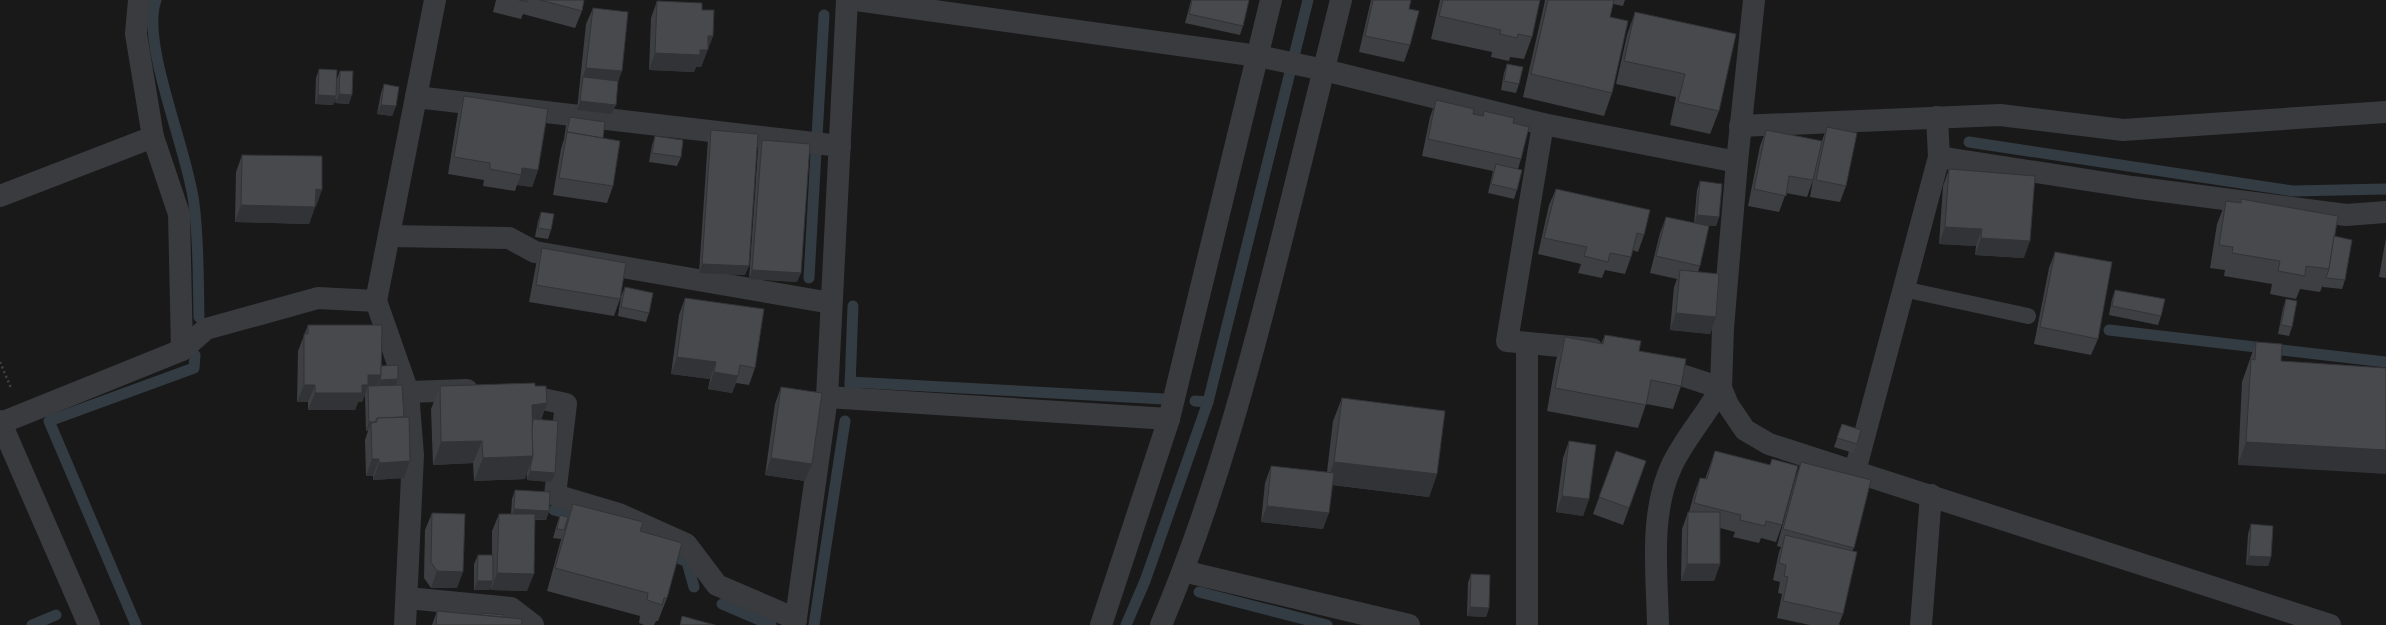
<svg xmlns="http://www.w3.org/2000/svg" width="2386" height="625" font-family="'Nunito Sans',sans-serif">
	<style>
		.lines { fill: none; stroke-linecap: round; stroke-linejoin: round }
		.stream { stroke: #333c42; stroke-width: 11 }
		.path { stroke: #404246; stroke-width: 2.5; stroke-dasharray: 2 3; stroke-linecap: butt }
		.service { stroke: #3a3b3f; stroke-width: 16 }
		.minor { stroke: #3a3b3f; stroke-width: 22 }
		.wall { fill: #3e3f42 }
		.shaded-wall { fill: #323336 }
		.building { fill: #48494d; stroke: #323336 }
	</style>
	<rect width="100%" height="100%" fill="#19191a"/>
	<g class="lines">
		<!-- stream -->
		<g class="stream">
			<path d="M156,0C140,43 189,154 194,204C199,241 198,280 199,317"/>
			<path d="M817,136L824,15"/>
			<path d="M1969,142L2293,191L2386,189"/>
			<path d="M809,278L816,152"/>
			<path d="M2109,330L2386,362"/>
			<path d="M850,382L1164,399"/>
			<path d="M850,386L853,306"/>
			<path d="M1195,401L1208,402"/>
			<path d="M554,510L583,518"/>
			<path d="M665,552L687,562L694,587"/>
			<path d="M1199,592L1327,625"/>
			<path d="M722,604L771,625"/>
			<path d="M32,625L56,615"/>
			<path d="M136,625L49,421L194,368L195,355"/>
			<path d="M814,625L845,421"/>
			<path d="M1126,625L1145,581L1208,402L1308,0"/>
		</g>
		<!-- path -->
		<path class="path" d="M0,362L11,388"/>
		<!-- service -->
		<path class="service" d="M1903,289L2028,316"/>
		<!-- minor -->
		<g class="minor">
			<path d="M139,0L136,34L153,137L179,214L182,350"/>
			<path d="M856,0L1258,56L1324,70L1543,124L1737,162"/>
			<path d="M1754,0L1737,162L1723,328L1721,388L1728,405L1745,430L1769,444L2330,625"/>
			<path d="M416,97L840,146"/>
			<path d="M1543,124L1507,341L1592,349"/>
			<path d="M1740,126L2000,115L2123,130L2386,112"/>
			<path d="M1939,157L2132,187L2346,215L2386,212"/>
			<path d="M0,196L153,137"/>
			<path d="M389,236L509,238L535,252L831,303"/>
			<path d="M1527,343V625"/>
			<path d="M1654,366L1721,388"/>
			<path d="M408,392L467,390"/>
			<path d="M519,394L566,404L555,495L619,514L686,544L717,585L796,619"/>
			<path d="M827,397L1169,419"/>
			<path d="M0,421L89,625"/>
			<path d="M1,423L182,350L206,329L318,298L376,301"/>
			<path d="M1855,471L1939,157L1937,117"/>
			<path d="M1183,571L1409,625"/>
			<path d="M407,598L511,608L533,625"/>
			<path d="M405,625L413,455L408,392L376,301L435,0"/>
			<path d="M795,625L827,397L847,0"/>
			<path d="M1101,625L1169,419L1271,0"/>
			<path d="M1161,625C1214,500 1249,369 1282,238C1302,159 1321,80 1341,0"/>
			<path d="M1658,625C1657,573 1649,514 1672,465C1685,438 1706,415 1721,388"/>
			<path d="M1921,625L1931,495"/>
		</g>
	</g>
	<!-- wall -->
	<g class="wall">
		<path d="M496,0H584L582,11L575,28L523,14L521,19L493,12Z"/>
		<path d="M1191,0H1249L1243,26L1240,35L1185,23Z"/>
		<path d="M1371,0H1411L1409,9L1410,45L1404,62L1359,52Z"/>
		<path d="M1440,0H1540L1532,37L1524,59L1510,57L1509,61L1491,57L1492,52L1431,39Z"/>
		<path d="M1545,0H1625L1623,6L1613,4L1610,17L1612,93L1604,116L1523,97L1544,5Z"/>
		<path d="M657,1L702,10L713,36L701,67H696L694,72L649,70L651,18Z"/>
		<path d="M593,8L618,81L612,114L577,110L586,24Z"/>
		<path d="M1635,12L1719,111L1710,134L1670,125L1676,97L1616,84L1627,35Z"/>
		<path d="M1507,64L1519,84L1516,93L1501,90L1504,73Z"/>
		<path d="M319,69L337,79L340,71L349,104L335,103L336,98L333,105L315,104L316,78Z"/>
		<path d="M384,84L396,106L392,116L377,114L381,93Z"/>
		<path d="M464,96L538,170L532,187L517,185L515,191L483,186L484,180L448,174L458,113Z"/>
		<path d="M1436,100L1473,114L1483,116L1484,111L1513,123L1521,159L1518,169L1517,190L1514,199L1488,193L1493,171L1422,156L1430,117Z"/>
		<path d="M570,117L603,138L613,186L607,203L553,195L561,149L564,139L566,126Z"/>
		<path d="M1827,127L1846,186L1840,202L1810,197L1813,180L1807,197L1786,193L1779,212L1748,206L1760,146L1766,130L1821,143Z"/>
		<path d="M711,130L745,275L699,273L708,139Z"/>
		<path d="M655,136L681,157L677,166L649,162L652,145Z"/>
		<path d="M762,140L797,282L749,279L758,149Z"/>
		<path d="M242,155L316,207H315L309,224L235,222L236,172Z"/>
		<path d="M1949,169L2024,258L1975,255L1976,246L1939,244L1943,186Z"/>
		<path d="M1700,181L1719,217L1716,226L1701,225L1700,266L1698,272L1716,317L1710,334L1670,330L1674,287L1677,279L1650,273L1660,233L1666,217L1694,223L1697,190Z"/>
		<path d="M1556,189L1644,235L1638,252L1632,250L1631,257L1625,274L1605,270L1602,278L1578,273L1581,264L1538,254L1549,205Z"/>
		<path d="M2241,199L2334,236L2345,280L2342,289L2323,287V285L2320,292L2300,289L2296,299L2270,294L2272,284L2224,276L2225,270L2210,268L2217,224L2226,201L2240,203Z"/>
		<path d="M541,212L551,230L548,239L535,237L538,221Z"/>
		<path d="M2386,238V278L2379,277Z"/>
		<path d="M542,248L620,299L614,316L529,302L536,265Z"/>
		<path d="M2055,252L2098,339L2091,355L2034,344L2049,268Z"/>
		<path d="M625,287L649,313L646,322L618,316L621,296Z"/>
		<path d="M2115,290L2161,316L2158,325L2109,315L2112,299Z"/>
		<path d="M685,298L755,368L749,385L736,383L732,393L708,389L710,379L671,374L679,315Z"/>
		<path d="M2286,299L2292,327L2289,336L2278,334L2283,308Z"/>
		<path d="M308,325L381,366L396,385L404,417L410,461L404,478L373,480V476H366L365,440L368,431H366L365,395L366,392L362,402H358L355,410H308V402H297L298,351Z"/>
		<path d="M1605,335L1639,351L1681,386L1673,409L1646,404L1638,428L1547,411L1556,360L1565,337L1601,344Z"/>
		<path d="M2256,342L2281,361L2238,465L2242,382Z"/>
		<path d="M440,386H535L547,403L541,420L551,482L527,480V473L525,479L474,481L473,463L433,465L431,409Z"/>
		<path d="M781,387L812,464L805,481L765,475L775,404Z"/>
		<path d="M1342,398L1437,474L1429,497L1332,485L1323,529L1261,522L1265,483L1271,466L1327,472L1333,421Z"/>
		<path d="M1842,424L1857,444L1853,453L1834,447Z"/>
		<path d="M1569,441L1589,499L1583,516L1556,512L1563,458Z"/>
		<path d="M1616,451L1646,461L1623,525L1593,514Z"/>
		<path d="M1715,451L1770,465L1772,459L1782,525L1776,542L1761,538L1759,543L1733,537L1735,532L1720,528V564L1714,581H1681L1682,529L1688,512H1689L1694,494L1700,478L1705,479L1709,468Z"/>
		<path d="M1801,462L1854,548L1852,551L1843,614L1839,624L1840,625H1810L1777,618L1782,594L1778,593L1780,582L1773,580L1779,552L1781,547L1777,546L1795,479Z"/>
		<path d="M515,490L549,511L546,520H535L527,591L491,590V587L490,590H474V564L478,555H492V531L499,514H511L512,499Z"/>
		<path d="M573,504L640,531L667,598L658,621H656L654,625H644L639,623L640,616L547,591L562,536L561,539L553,538L557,524L560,515L568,517Z"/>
		<path d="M432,513L457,588H431L424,578L425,530Z"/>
		<path d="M2251,524L2271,557L2268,566L2246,565L2248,534Z"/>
		<path d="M1471,574L1489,608L1486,617L1467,616L1468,583Z"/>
		<path d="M437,611L482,615V613L504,617L521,625H432Z"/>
	</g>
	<!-- shaded-wall -->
	<g class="shaded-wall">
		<path d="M708,36H713L701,67H696L694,72L649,70L655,53L700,50Z"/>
		<path d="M586,68L622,71L616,88L583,77L580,85Z"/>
		<path d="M339,94L352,95L349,104L335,103Z"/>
		<path d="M318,95L336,96L333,105L315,104Z"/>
		<path d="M580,101L616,105L612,114L577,110Z"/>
		<path d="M381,105L396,106L392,116L377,114Z"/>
		<path d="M522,168L538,170L532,187L517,185L521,175Z"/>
		<path d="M316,189L322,190L316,207L309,206Z"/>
		<path d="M241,205L315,207L309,224L235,222Z"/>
		<path d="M1697,215L1719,217L1716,226L1694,224Z"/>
		<path d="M1945,227L1982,229L1976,246L1939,244Z"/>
		<path d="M1981,238L2030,241L2024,258L1975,255Z"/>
		<path d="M702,264L749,266L745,275L699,273Z"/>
		<path d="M752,270L801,273L797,282L749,279Z"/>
		<path d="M1676,313L1716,317L1710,334L1670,330Z"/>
		<path d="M677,357L716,362L710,379L671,374Z"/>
		<path d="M714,372L738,376L732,393L708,389Z"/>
		<path d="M368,375H381L375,392L368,386L362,402H358L355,410H308L315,393L362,385Z"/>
		<path d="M398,379L395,388L377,389L380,380Z"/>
		<path d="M304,385H315L308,402H297Z"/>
		<path d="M547,403L539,426L533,419L530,427L532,405Z"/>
		<path d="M369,422H375L371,423L368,431H366Z"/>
		<path d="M482,441L473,463L433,465L441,442Z"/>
		<path d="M2246,442L2386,450V474L2238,465Z"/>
		<path d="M533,456L525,479L474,481L483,458Z"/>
		<path d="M771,458L812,464L805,481L765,475Z"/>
		<path d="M372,459H379L373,476H366Z"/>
		<path d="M410,461L404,478L373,480L379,463Z"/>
		<path d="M1334,462L1437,474L1429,497L1326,484Z"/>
		<path d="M530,471L555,473L551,482L527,480Z"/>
		<path d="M1562,496L1589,499L1583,516L1556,512Z"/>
		<path d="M1267,506L1329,513L1323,529L1261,522Z"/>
		<path d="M514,509L549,511L546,520L511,518Z"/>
		<path d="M2249,556L2271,557L2268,566L2246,565Z"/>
		<path d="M1687,564H1720L1714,581H1681Z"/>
		<path d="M437,571L463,572L457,588H431Z"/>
		<path d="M497,573L534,574L527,591L491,590Z"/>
		<path d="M477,581H493L490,590H474Z"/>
		<path d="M1470,607L1489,608L1486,617L1467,616Z"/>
	</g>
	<!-- building -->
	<g class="building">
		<path d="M519,0H528L527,2Z"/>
		<path d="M540,0H584L582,11Z"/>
		<path d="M1192,0H1249L1243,26L1189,14Z"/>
		<path d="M1373,0H1411L1409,9L1419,11L1410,45L1365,36Z"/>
		<path d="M1443,0H1540L1532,37L1518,34L1517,38L1500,34L1501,30L1439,16Z"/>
		<path d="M1548,0H1614L1610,17L1628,21L1612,93L1531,74Z"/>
		<path d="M657,1L702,3V10H714L713,36H708V50H700V55L655,53Z"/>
		<path d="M593,8L628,12L622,71L586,68Z"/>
		<path d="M1635,12L1736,34L1719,111L1678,102L1685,74L1624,61Z"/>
		<path d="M1507,64L1523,67L1519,84L1504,81Z"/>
		<path d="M319,69L337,70L336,96L318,95Z"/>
		<path d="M340,71H353L352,95L339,94Z"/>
		<path d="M583,77L618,81L616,105L580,101Z"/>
		<path d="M384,84L399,87L396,106L381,105Z"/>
		<path d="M464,96L548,109L538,170L522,168L521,175L490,169V163L454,157Z"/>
		<path d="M1436,100L1474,109L1473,114L1483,116L1484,111L1514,118L1513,123L1529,127L1521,159L1428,139Z"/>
		<path d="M570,117L605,122L603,138L567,132Z"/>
		<path d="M1827,127L1857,133L1846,186L1816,180Z"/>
		<path d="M711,130L758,134L749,266L702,264Z"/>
		<path d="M1766,130L1822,141L1813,180L1789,176L1786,196L1754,189Z"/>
		<path d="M567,132L620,141L613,186L559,178Z"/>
		<path d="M655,136L683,140L681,157L652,153Z"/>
		<path d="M762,140L810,144L801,273L752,270Z"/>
		<path d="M242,155L322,156V190L316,189L315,207L241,205Z"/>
		<path d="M1496,164L1522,170L1517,190L1491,184Z"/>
		<path d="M1949,169L2035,176L2030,241L1981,238L1982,229L1945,227Z"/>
		<path d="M1700,181L1722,184L1719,217L1697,215Z"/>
		<path d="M1556,189L1650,210L1644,235L1637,233L1631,257L1610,253L1608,262L1584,256L1587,247L1544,238Z"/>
		<path d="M2241,199L2338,216L2329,269L2306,266L2305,276L2278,271L2280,261L2232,253L2233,247L2219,245L2226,201L2241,203Z"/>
		<path d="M541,212L554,214L551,230L538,228Z"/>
		<path d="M1666,217L1709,226L1700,266L1656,256Z"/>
		<path d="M2334,236L2352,240L2345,280L2326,278L2329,269Z"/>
		<path d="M542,248L626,263L620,299L536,285Z"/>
		<path d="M2055,252L2112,262L2098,339L2040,327Z"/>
		<path d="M1680,270L1719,274L1716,317L1676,313Z"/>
		<path d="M625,287L653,293L649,313L621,307Z"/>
		<path d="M2115,290L2165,299L2161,316L2112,306Z"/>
		<path d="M685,298L764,309L755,368L740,365L738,376L714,372L716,362L677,357Z"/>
		<path d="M2286,299L2297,301L2292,327L2281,325Z"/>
		<path d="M308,325H382L381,375H368V385H362V393H315V385H304V334H308Z"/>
		<path d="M1605,335L1641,341L1639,351L1686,359L1681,386L1651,380L1646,405L1555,388L1565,337L1603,344Z"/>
		<path d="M2256,342L2282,344L2281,361L2386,368V450L2246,442L2251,359L2255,360Z"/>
		<path d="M398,365V379L380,380L381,375V366Z"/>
		<path d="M535,383V386H546L547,403L532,405L533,456L483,458L482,441L441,442L440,386Z"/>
		<path d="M402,385L404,417L377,418L375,422H369L368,386Z"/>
		<path d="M781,387L822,393L812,464L771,458Z"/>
		<path d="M1342,398L1445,411L1437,474L1334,462Z"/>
		<path d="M409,417L410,461L379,463V459H372L371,423L377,422V418Z"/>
		<path d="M533,419L558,421L555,473L530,471L531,464L533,456L532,431Z"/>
		<path d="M1842,424L1861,430L1857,444L1837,438Z"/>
		<path d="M1569,441L1596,445L1589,499L1562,496Z"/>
		<path d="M1616,451L1646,461L1629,508L1599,497Z"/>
		<path d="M1715,451L1770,465L1772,459L1798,466L1782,525L1766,521L1765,526L1740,520L1741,515L1694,503L1700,478L1707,479Z"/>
		<path d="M1801,462L1871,480L1854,548L1783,529Z"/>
		<path d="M1271,466L1334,473L1329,513L1267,506Z"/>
		<path d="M515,490L550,492L549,511L514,509Z"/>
		<path d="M573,504L643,522L640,531L682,543L667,598H664L662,605L647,600L648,593L555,568Z"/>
		<path d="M1688,512H1720V564H1687Z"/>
		<path d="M432,513L465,514L463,572L437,571L431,562Z"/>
		<path d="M499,514H535L534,574L497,573Z"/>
		<path d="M560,515L568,517L564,530L557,529Z"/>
		<path d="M2251,524L2273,526L2271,557L2249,556Z"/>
		<path d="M1785,535L1857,552L1843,614L1783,601L1788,577L1784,576L1786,565L1779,563Z"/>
		<path d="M478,555H493V581H477Z"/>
		<path d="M1471,574L1490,575L1489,608L1470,607Z"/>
		<path d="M437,611L522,619L521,625H436Z"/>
		<path d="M482,613L504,615V617L482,615Z"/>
		<path d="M682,616L715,625H680Z"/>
	</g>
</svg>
